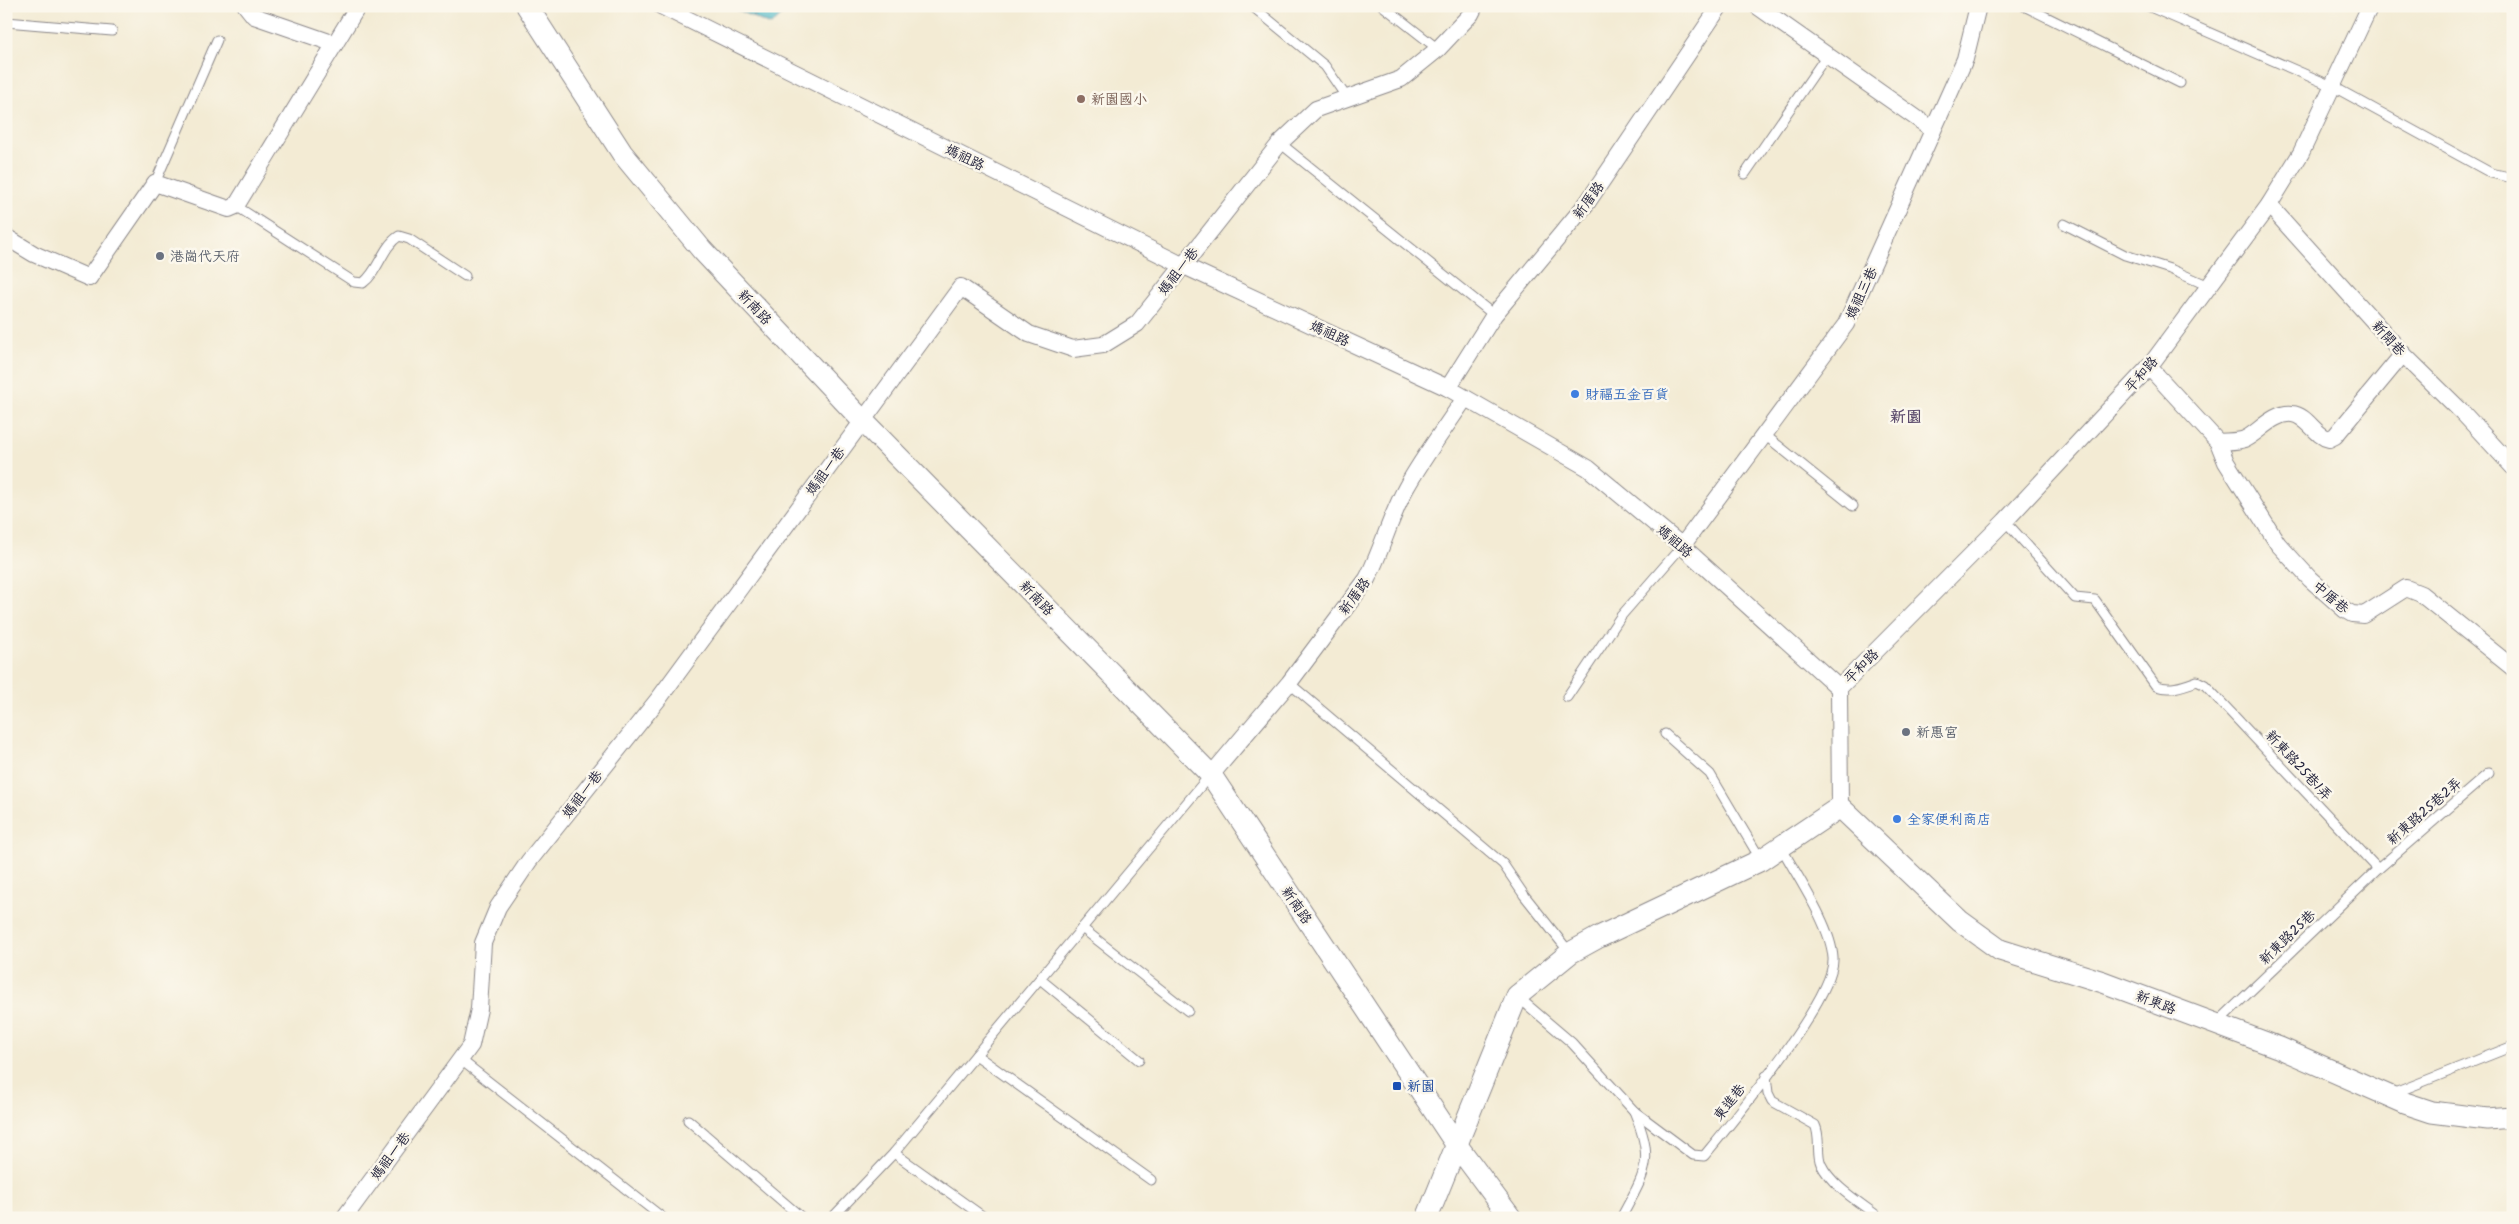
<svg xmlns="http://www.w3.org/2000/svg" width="2519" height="1224" font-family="Kalam,'LXGW WenKai TC',sans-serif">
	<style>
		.water { fill: #48b5c4; stroke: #356c80 }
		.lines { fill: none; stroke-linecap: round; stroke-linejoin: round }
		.service-casing { stroke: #8a8688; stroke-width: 11 }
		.minor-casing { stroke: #8a8688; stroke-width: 18 }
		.tertiary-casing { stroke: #8a8688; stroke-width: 23 }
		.service { stroke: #fff; stroke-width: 9 }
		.minor { stroke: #fff; stroke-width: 16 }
		.tertiary { stroke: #fff; stroke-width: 21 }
		.education-dot { fill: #8d6e63; stroke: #fbf7ec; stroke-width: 2 }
		.worship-dot { fill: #6b7280; stroke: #fbf7ec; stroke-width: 2 }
		.shop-dot { fill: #3f7fe0; stroke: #fbf7ec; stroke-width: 2 }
		.transit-dot { fill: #1a4fb4; stroke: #fbf7ec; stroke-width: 2 }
		.labels { text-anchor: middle; stroke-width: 5; stroke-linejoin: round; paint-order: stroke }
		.education-label { font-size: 14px; fill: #785e54; stroke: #fbf7ec; text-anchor: start }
		.street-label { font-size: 14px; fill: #22223b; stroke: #fbf7ec }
		.worship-label { font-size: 14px; fill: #5b616d; stroke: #fbf7ec; text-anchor: start }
		.shop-label { font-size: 14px; fill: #366cbe; stroke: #fbf7ec; text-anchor: start }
		.transit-label { font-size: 14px; fill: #164399; stroke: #fbf7ec; text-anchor: start }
		.quarter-label { font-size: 16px; font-weight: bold; fill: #5a496b; stroke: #fbf7ec }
	</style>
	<rect width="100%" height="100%" fill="#fbf7ec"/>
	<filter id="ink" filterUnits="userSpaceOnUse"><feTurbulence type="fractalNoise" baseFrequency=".02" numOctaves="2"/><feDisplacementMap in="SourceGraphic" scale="10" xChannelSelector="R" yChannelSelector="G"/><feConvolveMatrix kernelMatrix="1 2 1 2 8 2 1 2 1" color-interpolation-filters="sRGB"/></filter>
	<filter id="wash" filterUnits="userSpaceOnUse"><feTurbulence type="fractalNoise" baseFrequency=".0096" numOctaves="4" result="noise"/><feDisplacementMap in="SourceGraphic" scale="20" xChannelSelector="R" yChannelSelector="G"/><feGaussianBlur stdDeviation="1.12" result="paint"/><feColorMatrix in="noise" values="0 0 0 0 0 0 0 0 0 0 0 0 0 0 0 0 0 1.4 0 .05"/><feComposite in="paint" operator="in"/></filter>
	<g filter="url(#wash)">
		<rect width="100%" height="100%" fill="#f3ebd4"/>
		<!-- water -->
		<g class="water">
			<path d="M728,6H758L753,17Z"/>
			<path d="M760,6H792L771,25L754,18Z"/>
		</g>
	</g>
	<g filter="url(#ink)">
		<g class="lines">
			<defs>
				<g id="service">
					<path d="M1252,6L1325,66L1347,98"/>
					<path d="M1383,6L1438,49"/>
					<path d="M2024,6L2180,83"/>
					<path d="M2148,6L2334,87L2491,173L2513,178"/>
					<path d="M6,22L112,31"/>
					<path d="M1280,143L1494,315"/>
					<path d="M1745,174L1827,55"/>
					<path d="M155,183L217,40"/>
					<path d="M236,206L354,282L363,283C379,271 382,247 399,236L409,239L465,276"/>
					<path d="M2064,224L2125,255L2170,269L2209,286"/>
					<path d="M1765,435L1853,506"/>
					<path d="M2005,521L2075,598L2095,600L2156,686C2171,691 2183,686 2197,681L2205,685L2378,869"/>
					<path d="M1289,683L1503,864L1524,895L1570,953"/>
					<path d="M1567,697L1621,616L1682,546"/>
					<path d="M1665,734L1710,774L1761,860"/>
					<path d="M1082,928L1188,1011"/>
					<path d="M1040,979L1139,1060"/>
					<path d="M1518,997L1572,1043L1634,1111L1693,1155L1704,1156C1732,1122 1836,997 1833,958C1831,925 1796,875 1780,845"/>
					<path d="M2216,1024L2378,869L2489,773"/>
					<path d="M976,1055L1151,1180"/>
					<path d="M461,1060L663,1218"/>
					<path d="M1766,1076L1768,1093L1772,1101L1815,1125C1821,1137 1816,1153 1821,1164C1832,1187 1861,1203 1880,1218"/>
					<path d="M2392,1094L2513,1046"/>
					<path d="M688,1120L802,1218"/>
					<path d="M894,1153L985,1218"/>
					<path d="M832,1218L894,1153L1210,775"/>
					<path d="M1621,1218C1646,1171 1655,1162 1634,1111"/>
				</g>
				<g id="minor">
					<path d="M246,6L254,16L335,44"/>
					<path d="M661,6L1182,265L1448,388L1588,468L1682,546L1839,688L1840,807"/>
					<path d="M1757,6L1932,129"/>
					<path d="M2269,205L2403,354L2462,412L2513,467"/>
					<path d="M6,237L34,254L89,278L155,183L229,209L236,206L358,6"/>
					<path d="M2149,367L2218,442C2226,441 2237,442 2245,439C2259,432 2274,412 2292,414C2307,415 2315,436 2329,439L2335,436L2403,354"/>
					<path d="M1448,388L1494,315L1587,203L1720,6"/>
					<path d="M2218,442L2226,462L2278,544L2310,579L2345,610L2352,614L2364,615L2406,588L2421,594L2513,668"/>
					<path d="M1682,546L1846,324L1965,59L1978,6"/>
					<path d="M1839,688L2005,521L2149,367L2269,205L2301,153L2370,6"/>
					<path d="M1211,775L1289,683L1367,579C1382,550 1390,517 1406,488C1423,457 1446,427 1465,398"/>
					<path d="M344,1218L471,1045L479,1009L483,943L498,907L529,861L660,697L961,287L1029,334L1073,349L1103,345L1137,324L1280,143L1316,109L1401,79L1438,49L1471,14L1475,6"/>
				</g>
				<g id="tertiary">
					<path d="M527,6L622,153L702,250L862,420L1211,775L1456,1144L1511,1218"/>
					<path d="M1427,1218L1517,996L1570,953L1599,937L1761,860L1840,807L1960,921L2000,950L2103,982L2280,1048L2405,1103L2432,1112L2487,1119L2513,1117"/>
				</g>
			</defs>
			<!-- service casing -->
			<use href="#service" class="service-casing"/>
			<!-- minor casing -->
			<use href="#minor" class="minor-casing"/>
			<!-- tertiary casing -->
			<use href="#tertiary" class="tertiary-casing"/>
			<!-- service -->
			<use href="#service" class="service"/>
			<!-- minor -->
			<use href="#minor" class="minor"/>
			<!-- tertiary -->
			<use href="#tertiary" class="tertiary"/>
		</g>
	</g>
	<!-- markers -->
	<circle class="education-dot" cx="1081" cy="99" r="5"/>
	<g class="worship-dot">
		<circle cx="160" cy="256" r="5"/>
		<circle cx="1906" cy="732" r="5"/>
	</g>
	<g class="shop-dot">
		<circle cx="1575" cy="394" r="5"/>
		<circle cx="1897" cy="819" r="5"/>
	</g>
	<rect class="transit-dot" x="1392" y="1081" width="10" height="10" rx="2.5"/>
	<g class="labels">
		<!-- education labels -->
		<g class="education-label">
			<text x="1091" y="104">新園國小</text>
		</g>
		<!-- street labels -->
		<g class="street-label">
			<text transform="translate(965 157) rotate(26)" y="5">媽祖路</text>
			<text transform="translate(1588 200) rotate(-54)" y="5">新厝路</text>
			<text transform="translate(1178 271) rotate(-52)" y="5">媽祖一巷</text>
			<text transform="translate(1861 293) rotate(-65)" y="5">媽祖三巷</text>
			<text transform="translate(755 307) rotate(47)" y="5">新南路</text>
			<text transform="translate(1330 333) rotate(25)" y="5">媽祖路</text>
			<text transform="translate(2389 338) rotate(48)" y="5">新開巷</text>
			<text transform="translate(2141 374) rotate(-49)" y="5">平和路</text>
			<text transform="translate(825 471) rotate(-54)" y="5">媽祖一巷</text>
			<text transform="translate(1675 541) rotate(41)" y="5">媽祖路</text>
			<text transform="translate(1354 596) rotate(-54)" y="5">新厝路</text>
			<text transform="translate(2331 597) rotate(40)" y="5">中厝巷</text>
			<text transform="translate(1037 598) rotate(46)" y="5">新南路</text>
			<text transform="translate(1861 666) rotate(-45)" y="5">平和路</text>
			<text transform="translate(2299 765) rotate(47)" y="5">新東路25巷1弄</text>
			<text transform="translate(582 794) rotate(-52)" y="5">媽祖一巷</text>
			<text transform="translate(2424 811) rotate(-41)" y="5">新東路25巷2弄</text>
			<text transform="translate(1297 905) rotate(56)" y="5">新南路</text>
			<text transform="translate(2287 937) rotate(-44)" y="5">新東路25巷</text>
			<text transform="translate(2156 1002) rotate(21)" y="5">新東路</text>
			<text transform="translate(1729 1102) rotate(-52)" y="5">東進巷</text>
			<text transform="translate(390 1156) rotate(-53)" y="5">媽祖一巷</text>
		</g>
		<!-- worship labels -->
		<g class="worship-label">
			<text x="170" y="261">港崗代天府</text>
			<text x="1916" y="737">新惠宮</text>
		</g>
		<!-- shop labels -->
		<g class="shop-label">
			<text x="1585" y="399">財福五金百貨</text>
			<text x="1907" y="824">全家便利商店</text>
		</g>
		<!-- transit labels -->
		<g class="transit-label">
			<text x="1407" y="1091">新園</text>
		</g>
		<!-- quarter labels -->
		<g class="quarter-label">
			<text x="1906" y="422">新園</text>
		</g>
	</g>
	<!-- margin -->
	<rect width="2519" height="1224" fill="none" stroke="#fbf7ec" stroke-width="25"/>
</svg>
